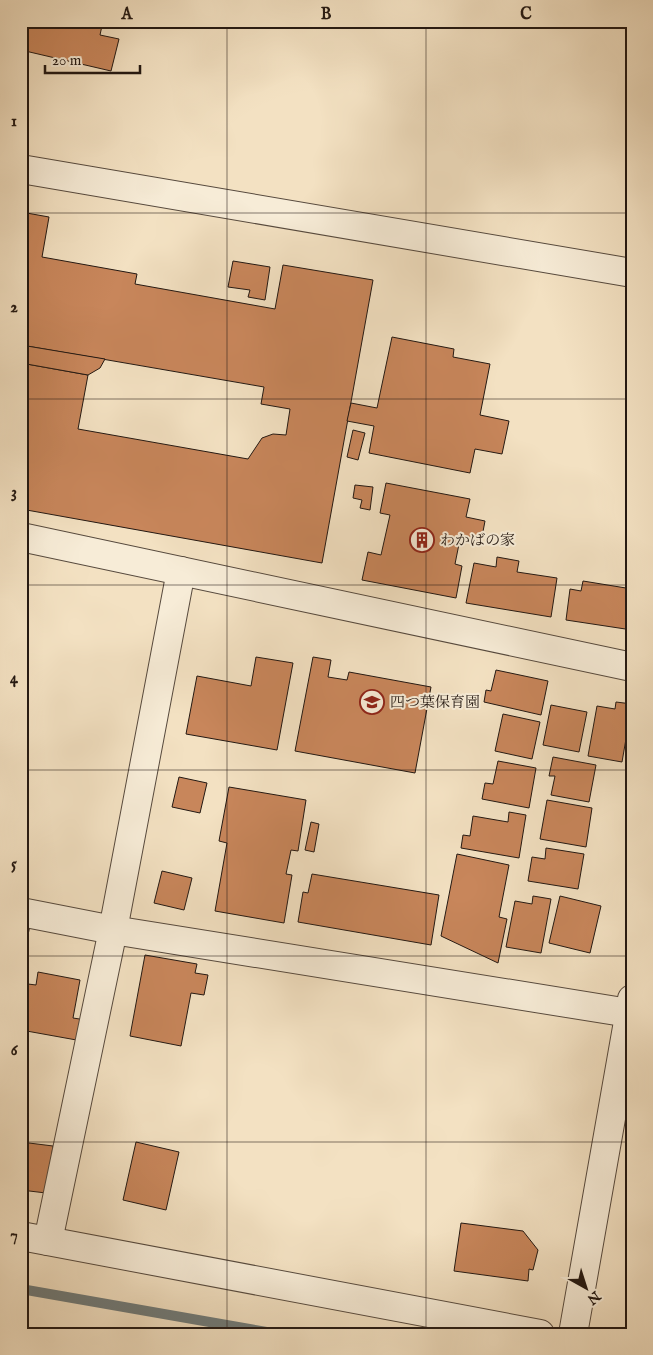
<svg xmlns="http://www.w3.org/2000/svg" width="653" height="1355" font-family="'IM FELL English','Noto Serif JP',serif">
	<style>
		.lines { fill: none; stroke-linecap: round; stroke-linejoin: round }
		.stream { stroke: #6f7a79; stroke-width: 10 }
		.building { fill: #c8865b; stroke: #231812 }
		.minor-casing { stroke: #574a3e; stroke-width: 30 }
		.minor { stroke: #f7ecd7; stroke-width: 28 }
		.grid { fill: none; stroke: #231812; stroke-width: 1; stroke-opacity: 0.55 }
		.labels { text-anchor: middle; stroke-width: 4; stroke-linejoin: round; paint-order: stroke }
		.poi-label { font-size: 15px; fill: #231812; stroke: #f7ecd7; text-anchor: start }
		.neatline { fill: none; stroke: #231812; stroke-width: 2 }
		.grid-label { font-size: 16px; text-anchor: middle; font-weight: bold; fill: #231812 }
	</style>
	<rect width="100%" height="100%" fill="#f3e1c2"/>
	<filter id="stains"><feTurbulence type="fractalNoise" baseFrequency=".004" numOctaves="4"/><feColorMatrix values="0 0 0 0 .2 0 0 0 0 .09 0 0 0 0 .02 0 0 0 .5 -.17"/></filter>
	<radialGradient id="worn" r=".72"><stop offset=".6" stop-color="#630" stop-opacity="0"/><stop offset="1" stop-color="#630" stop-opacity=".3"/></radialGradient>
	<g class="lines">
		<!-- stream -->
		<path class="stream" d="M21,1289L278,1334"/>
	</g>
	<!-- building -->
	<g class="building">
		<path d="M21,21H103L100,35L119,39L111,71L21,50Z"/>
		<path d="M21,212L49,217L42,257L137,274L135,284L275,309L283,265L373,280L322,563L21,509V363L88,375L78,429L248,459L262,438L273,434L286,435L290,409L261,404L264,387L21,345Z"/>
		<path d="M233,261L270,267L265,300L248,297L250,290L228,287Z"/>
		<path d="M392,337L454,349L453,357L490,364L480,415L509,421L502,454L475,449L470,473L369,453L374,426L347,421L351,403L377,408Z"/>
		<path d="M21,345L105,359L100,368L88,375L21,363Z"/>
		<path d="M353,430L365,433L358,460L347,457Z"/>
		<path d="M386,483L470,499L466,517L485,521L481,542L460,539L455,564L462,566L456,598L362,580L368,552L381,555L390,515L380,513Z"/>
		<path d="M355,485L373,487L370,510L360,508L362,500L353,498Z"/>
		<path d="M497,557L519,561L517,572L557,578L551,617L466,603L474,563L496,567Z"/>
		<path d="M583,581L632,589V630L566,620L570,589L581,591Z"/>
		<path d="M256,657L293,663L277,750L186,734L197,676L251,686Z"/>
		<path d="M313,657L331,660L328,677L347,680L349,672L431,687L415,773L295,751Z"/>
		<path d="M496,670L548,681L541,715L484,702L486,690L491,691Z"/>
		<path d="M616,702L632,704L622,762L588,756L597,706L615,709Z"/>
		<path d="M551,705L587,712L579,752L543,745Z"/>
		<path d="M503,714L540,722L532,759L495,751Z"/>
		<path d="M553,757L596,765L589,802L551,795L555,776H549Z"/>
		<path d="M498,761L536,768L529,808L482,799L485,783L493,784Z"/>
		<path d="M179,777L207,783L200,813L172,807Z"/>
		<path d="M229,787L306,800L298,851L291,850L286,874L292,875L284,923L215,911L227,843L219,841Z"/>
		<path d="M547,800L592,808L586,847L540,839Z"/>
		<path d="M509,812L526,815L519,858L461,848L463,835L470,836L473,816L508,822Z"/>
		<path d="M311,822L319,824L314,852L305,850Z"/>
		<path d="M546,848L584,854L578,889L528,881L532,857L545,859Z"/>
		<path d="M457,854L509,865L499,917L507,919L498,963L441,936Z"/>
		<path d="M162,871L192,878L184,910L154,903Z"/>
		<path d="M312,874L439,895L431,945L298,922L303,892L308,893Z"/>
		<path d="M533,896L551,899L541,953L506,947L515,901L532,904Z"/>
		<path d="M560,896L601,906L590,953L549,943Z"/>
		<path d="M21,923L30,925L21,970Z"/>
		<path d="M145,955L197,964L195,973L208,975L204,995L191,993L181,1046L130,1036Z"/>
		<path d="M38,972L80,980L73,1018L86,1020L82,1041L21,1030V1020L28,984L36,985Z"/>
		<path d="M21,1142L53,1146L46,1193L21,1190Z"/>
		<path d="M136,1142L179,1152L166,1210L123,1200Z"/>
		<path d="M461,1223L523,1231L538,1250L533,1270L529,1269L528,1281L454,1271Z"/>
	</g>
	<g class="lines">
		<defs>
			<g id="minor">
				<path d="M21,169L632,273"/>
				<path d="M21,537L632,667"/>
				<path d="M21,912L113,930L629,1013"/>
				<path d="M21,1236L540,1334"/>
				<path d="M48,1241L113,930L181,571"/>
				<path d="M573,1334L632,999"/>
			</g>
		</defs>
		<!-- minor casing -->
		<use href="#minor" class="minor-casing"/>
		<!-- minor -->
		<use href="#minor" class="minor"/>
	</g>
	<!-- grid -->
	<path class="grid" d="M227,21V1334M426,21V1334M21,213H632M21,399H632M21,585H632M21,770H632M21,956H632M21,1142H632"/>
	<!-- icons -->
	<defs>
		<symbol id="building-ring" viewBox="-11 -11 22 22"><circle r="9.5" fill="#f7ecd7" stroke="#8f2418" stroke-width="1.5"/><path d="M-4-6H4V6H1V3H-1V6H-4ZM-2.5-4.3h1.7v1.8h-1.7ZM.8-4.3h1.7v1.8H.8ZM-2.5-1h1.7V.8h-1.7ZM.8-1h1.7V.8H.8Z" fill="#8f2418"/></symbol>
		<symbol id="school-ring" viewBox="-11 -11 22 22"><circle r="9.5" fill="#f7ecd7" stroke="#8f2418" stroke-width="1.5"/><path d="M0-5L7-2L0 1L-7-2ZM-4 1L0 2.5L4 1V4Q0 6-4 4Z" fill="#8f2418"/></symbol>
	</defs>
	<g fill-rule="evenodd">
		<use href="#building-ring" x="408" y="526" width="28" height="28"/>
		<use href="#school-ring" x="358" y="688" width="28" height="28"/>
	</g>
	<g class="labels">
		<!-- poi labels -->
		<g class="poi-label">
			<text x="440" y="545">わかばの家</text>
			<text x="390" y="707">四つ葉保育園</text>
		</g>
	</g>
	<!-- margin -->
	<rect width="653" height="1355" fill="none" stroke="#f3e1c2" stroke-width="55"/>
	<!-- north arrow -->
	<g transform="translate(586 1288) rotate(141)" stroke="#f7ecd7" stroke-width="4" paint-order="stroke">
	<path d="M0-4L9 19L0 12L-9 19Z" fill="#231812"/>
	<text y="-8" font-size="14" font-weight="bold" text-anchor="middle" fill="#231812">N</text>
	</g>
	<!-- scale -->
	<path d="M45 65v8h95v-8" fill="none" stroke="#231812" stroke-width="2.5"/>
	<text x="52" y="65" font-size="15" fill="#231812" stroke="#f7ecd7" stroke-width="4" paint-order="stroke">20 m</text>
	<rect x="28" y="28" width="598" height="1300" class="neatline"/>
	<g class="grid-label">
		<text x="127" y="19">A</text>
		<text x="326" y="19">B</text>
		<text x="526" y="19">C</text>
		<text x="14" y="126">1</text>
		<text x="14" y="312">2</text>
		<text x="14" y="497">3</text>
		<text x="14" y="683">4</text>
		<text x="14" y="869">5</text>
		<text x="14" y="1055">6</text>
		<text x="14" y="1240">7</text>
	</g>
	<rect width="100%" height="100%" filter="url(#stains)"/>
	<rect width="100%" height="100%" fill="url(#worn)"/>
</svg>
